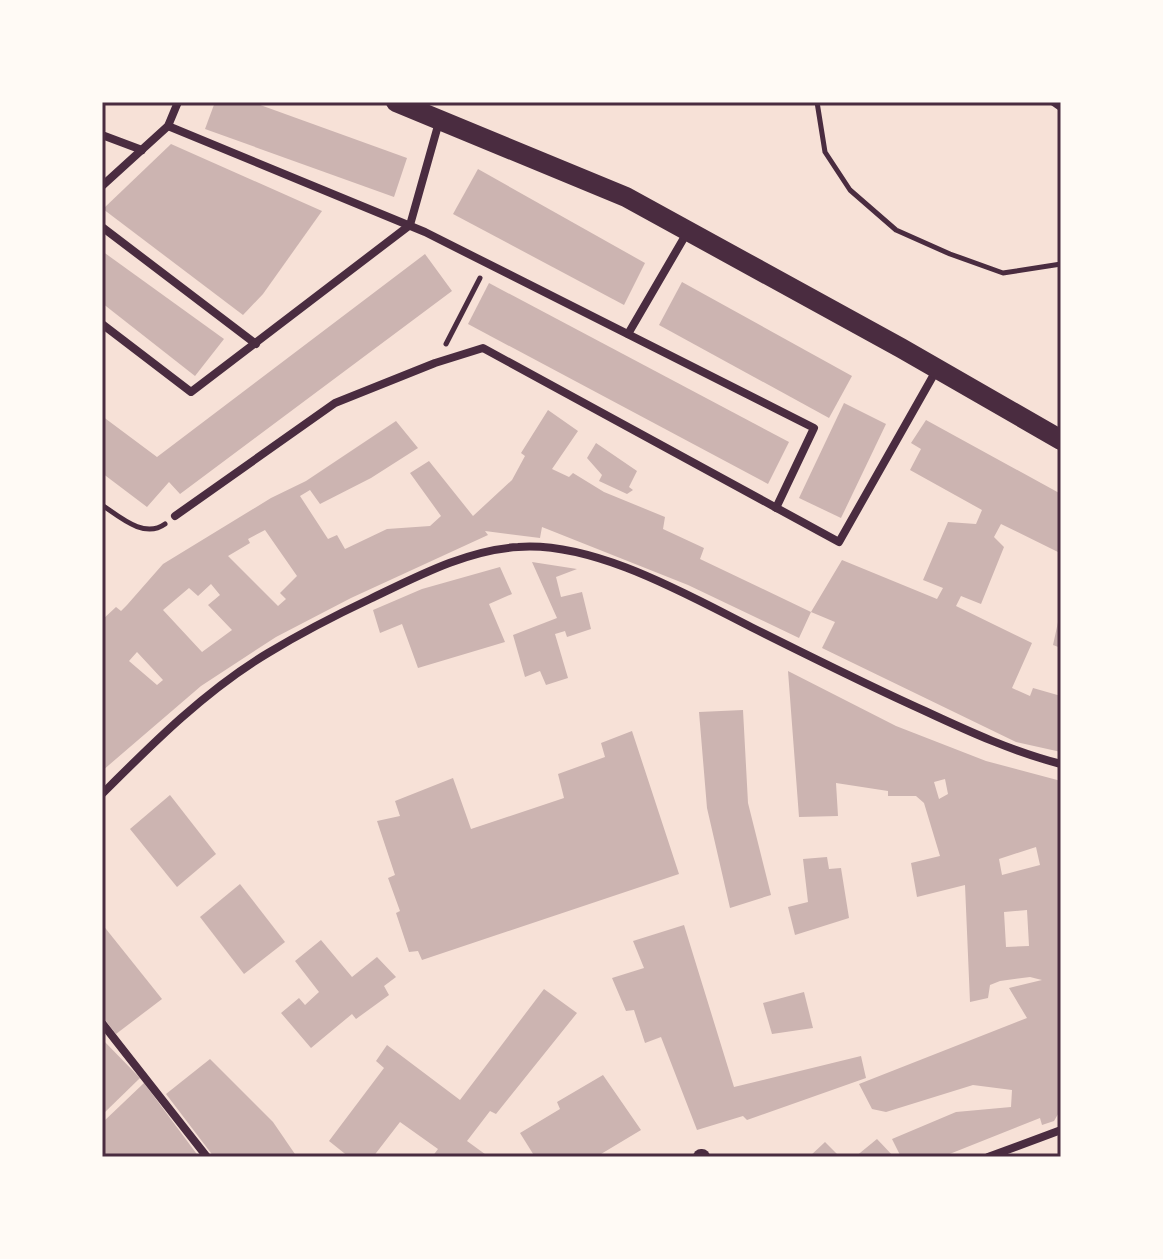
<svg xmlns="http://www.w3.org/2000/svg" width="1163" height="1259" font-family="'Varela Round',sans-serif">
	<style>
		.building { fill: #ccb4b1; fill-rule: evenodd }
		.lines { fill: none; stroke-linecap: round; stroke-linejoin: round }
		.path { stroke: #4a2c40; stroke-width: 5 }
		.minor { stroke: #4a2c40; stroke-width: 8 }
		.secondary { stroke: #4a2c40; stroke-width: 16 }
		.primary { stroke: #4a2c40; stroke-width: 20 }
		.neatline { fill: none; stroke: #4a2c40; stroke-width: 3 }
	</style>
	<rect width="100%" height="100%" fill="#f7e1d7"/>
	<!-- building -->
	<g class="building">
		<path d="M215,102H252L407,158L394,197L205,129Z"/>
		<path d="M171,144L322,211L263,294L243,315L103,209Z"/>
		<path d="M478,169L645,263L624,305L453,214Z"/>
		<path d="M102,251L224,339L195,376L102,303Z"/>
		<path d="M425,254L452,291L180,494L169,482L147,507L102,473V416L157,457Z"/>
		<path d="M682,282L852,376L829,418L659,325Z"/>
		<path d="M489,283L789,442L768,484L468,324Z"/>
		<path d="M844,403L886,424L841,518L799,498Z"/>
		<path d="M548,410L578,431L552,469L569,477L573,473L604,492L665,517L663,529L704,548L700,559L811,612L799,638L688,585L542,527L540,538L485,531L488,535L351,598L276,637L201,686L102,771V719L105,716L102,713V620L116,607L121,611L127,605L163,564L271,498L306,481L396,421L418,448L371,478L320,504L310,490L300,496L328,539L337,535L345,549L387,529L430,526L441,516L410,473L429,461L473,516L512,480L525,456L521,453ZM265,530L297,576L280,593L286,599L278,606L228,556L250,543L248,539ZM211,584L220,595L208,605L232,630L202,652L163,610L189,588L198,596ZM137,652L163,680L157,685L129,661Z"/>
		<path d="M926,420L1061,494L1060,553L1001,524L994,537L1004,547L981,604L961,596L956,606L1032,643L1012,688L1030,696L1033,688L1061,696V752L1016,742L822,648L835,622L811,612L842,560L937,599L943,588L923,580L948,522L976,524L982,510L910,470L921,449L911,443Z"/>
		<path d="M596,443L637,471L629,487L633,490L627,494L599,481L602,475L587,458Z"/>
		<path d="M532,562L577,569L556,577L561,597L582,592L591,629L567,637L565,631L555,634L568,678L546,685L540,671L525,677L513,635L557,618Z"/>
		<path d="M500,567L512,594L489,604L505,642L418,668L402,624L380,633L373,610L422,589Z"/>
		<path d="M1060,613H1061V648L1053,645Z"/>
		<path d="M788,671L896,726L986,761L1061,781V1109L1054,1121L1042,1125L1040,1118L942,1157H901L892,1139L956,1112L1011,1107L1012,1090L973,1085L886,1112L872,1109L859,1084L1027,1018L1009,988L1042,980L1030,977L1000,981L990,985L988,998L970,1002L965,885L917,897L911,863L940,856L924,803L916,796H888V791L836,783L838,816L799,817ZM945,779L948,794L939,799L934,782ZM1036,847L1040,865L1002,875L999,859ZM1027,910L1029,946L1006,947L1004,912Z"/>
		<path d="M743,710L748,803L771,895L730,908L707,808L699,712Z"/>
		<path d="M632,731L679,874L422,960L418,951L409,952L396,913L400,911L388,878L395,875L377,821L400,816L395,801L453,778L471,829L564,798L558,774L605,757L601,743Z"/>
		<path d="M170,795L216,854L177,887L130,829Z"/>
		<path d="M827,857L829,869L841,868L849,918L795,935L788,907L808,902L803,859Z"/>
		<path d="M240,884L285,942L244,974L200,917Z"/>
		<path d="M102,924L162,999L116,1034L102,1016Z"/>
		<path d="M684,925L734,1087L861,1056L866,1078L747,1120L743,1116L697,1130L661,1037L645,1043L634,1010L626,1011L612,978L644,968L633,941Z"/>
		<path d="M321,940L352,977L377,957L396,977L384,986L389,995L356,1019L352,1014L311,1048L281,1013L299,998L305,1005L319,992L295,961Z"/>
		<path d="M544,989L577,1013L496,1114L490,1111L467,1141L489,1157H432L438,1149L400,1122L373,1157H349L329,1141L384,1068L376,1061L387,1045L460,1100Z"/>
		<path d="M804,992L813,1028L772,1034L763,1003Z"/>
		<path d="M102,1039L140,1078L102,1115Z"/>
		<path d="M210,1059L273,1122L297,1157H214L166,1094Z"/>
		<path d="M603,1075L641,1130L596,1157H535L520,1133L560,1109L557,1102Z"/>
		<path d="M144,1083L199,1157H102V1123Z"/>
		<path d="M877,1139L894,1157H855Z"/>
		<path d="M825,1142L840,1157H809Z"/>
	</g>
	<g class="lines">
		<!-- path -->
		<g class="path">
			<path d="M817,102L825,152L850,190L896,230L950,254L1003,273L1061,264"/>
			<path d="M1051,102L1061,109"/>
			<path d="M446,344L480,278"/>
			<path d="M102,505C120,517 144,539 165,524"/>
		</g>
		<!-- minor -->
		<g class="minor">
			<path d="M168,126L425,232L814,428L776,508"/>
			<path d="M102,135L142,150"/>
			<path d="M102,186L168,126L178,102"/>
			<path d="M102,227L256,344"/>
			<path d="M102,324L191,392L410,225L439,122"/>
			<path d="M628,334L688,231"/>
			<path d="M175,516L335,403L435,363L483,348L839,542L937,369"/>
			<path d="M102,794C153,743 206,690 268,653C301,633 336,615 370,599C416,577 466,550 518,547C593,541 686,594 751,627C809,656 867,685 925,711C970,732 1014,752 1061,764"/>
			<path d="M102,1023L207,1157"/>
			<path d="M988,1157L1061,1130"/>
		</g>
		<!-- secondary -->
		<path class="secondary" d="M701,1157H702"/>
		<!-- primary -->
		<path class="primary" d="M396,102L626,197L901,348L1061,440"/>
	</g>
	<!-- border -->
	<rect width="1163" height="1259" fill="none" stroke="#fffaf5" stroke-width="208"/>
	<rect x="104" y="104" width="955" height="1051" class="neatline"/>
</svg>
